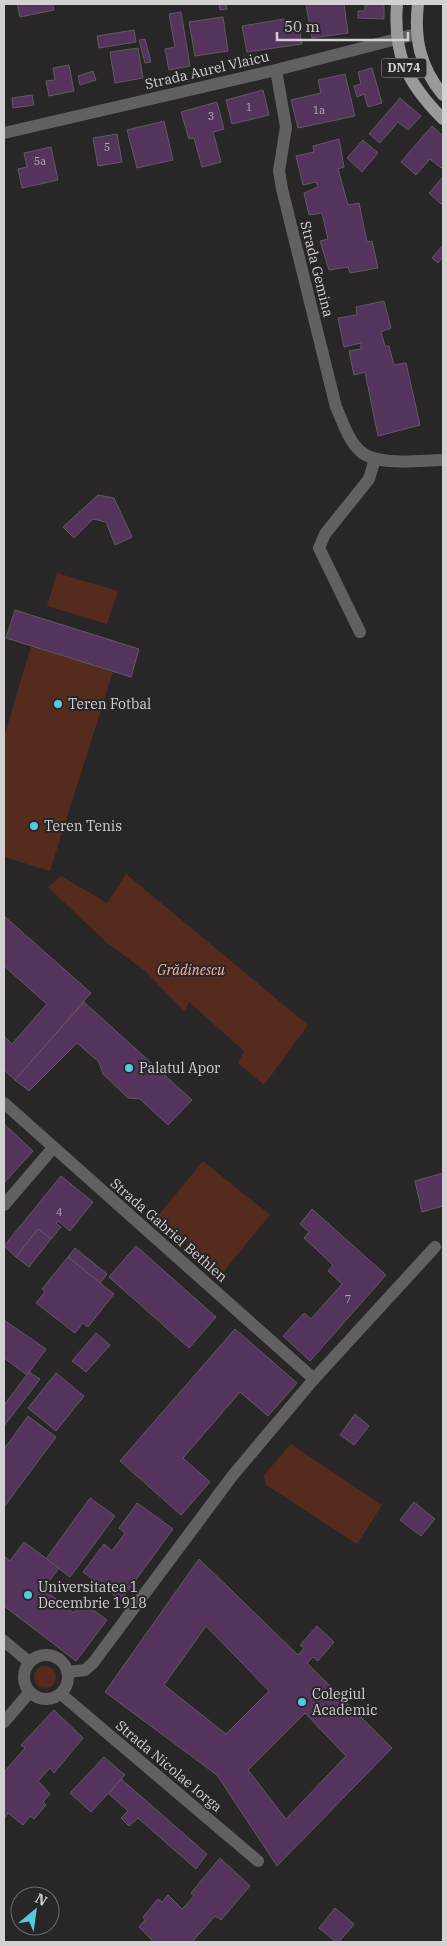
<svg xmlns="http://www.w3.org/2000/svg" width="447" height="1946" font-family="'IBM Plex Serif',serif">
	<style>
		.green { fill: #542b1d }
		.building { fill: #54335c; stroke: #5e5b5e; fill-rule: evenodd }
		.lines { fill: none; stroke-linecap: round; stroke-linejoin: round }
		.minor { stroke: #626060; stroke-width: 12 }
		.major { stroke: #9d9999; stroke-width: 12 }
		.poi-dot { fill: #55cadf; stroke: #292628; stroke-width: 2 }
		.labels { text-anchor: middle; stroke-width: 4; stroke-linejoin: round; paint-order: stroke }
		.number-label { font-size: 11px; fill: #b2a9b4 }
		.shield { fill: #292628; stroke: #9f9d9e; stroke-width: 1 }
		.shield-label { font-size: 12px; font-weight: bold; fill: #d2d0d1 }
		.street-label { font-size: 14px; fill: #d2d0d1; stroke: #292628 }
		.poi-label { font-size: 14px; fill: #d2d0d1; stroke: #292628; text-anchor: start }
		.park-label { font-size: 14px; font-style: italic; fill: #fcb79f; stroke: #292628 }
	</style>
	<rect width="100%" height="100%" fill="#292628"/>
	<!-- green -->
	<g class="green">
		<path d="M57,573L118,591L107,624L47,606Z"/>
		<path d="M31,646L113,672L50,871L4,857V737Z"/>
		<path d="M126,874L308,1025L264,1085L238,1063L244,1051L189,1002L185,1012L145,971L106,942L48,887L61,876L107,903Z"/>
		<path d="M203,1161L270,1215L223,1272L156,1218Z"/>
		<path d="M291,1444L382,1505L357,1544L266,1485L264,1475Z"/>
		<circle cx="45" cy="1677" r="11"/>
	</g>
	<!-- building -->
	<g class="building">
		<path d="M17,4H53L54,10L20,17Z"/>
		<path d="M219,4H226L227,9L220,10Z"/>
		<path d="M306,4H344L348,33L312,38Z"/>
		<path d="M365,4H384V19L358,18V11H365Z"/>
		<path d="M181,12L190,66L169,70L165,49L175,47L169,14Z"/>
		<path d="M223,17L228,51L195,56L189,22Z"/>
		<path d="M284,19L285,29L299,27L302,44L247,52L242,26Z"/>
		<path d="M134,30L136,42L99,48L97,36Z"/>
		<path d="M145,39L151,62L145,63L139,40Z"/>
		<path d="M138,48L143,78L115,83L110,52Z"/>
		<path d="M69,65L74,91L49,96L46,81L55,80L53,68Z"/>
		<path d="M372,68L382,103L368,107L364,94L357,97L354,86L361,84L358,72Z"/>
		<path d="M93,71L96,80L80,85L78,76Z"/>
		<path d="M345,74L355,116L298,128L291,100L321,93L318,80Z"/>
		<path d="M263,90L269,115L232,124L226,100Z"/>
		<path d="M32,95L34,105L13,108L12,98Z"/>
		<path d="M400,98L421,116L408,130L398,122L380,143L369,134Z"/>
		<path d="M217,102L224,129L213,132L221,162L202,167L194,138L189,139L181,112Z"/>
		<path d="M164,121L173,160L137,168L127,130Z"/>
		<path d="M432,126L443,136V166L441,168L430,159L416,175L401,162Z"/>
		<path d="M117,134L122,162L98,166L93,138Z"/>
		<path d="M339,139L344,167L338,169L348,205L359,203L367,242L372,241L378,268L350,273L348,267L329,270L320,241L328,239L322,213L309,215L304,193L318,187L316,182L303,185L296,156L314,152L313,146Z"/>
		<path d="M363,140L378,153L362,172L347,158Z"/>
		<path d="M51,147L58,180L22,188L18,169L27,167L24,153Z"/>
		<path d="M443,177V202L441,204L429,193Z"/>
		<path d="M443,245V257L438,263L432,258Z"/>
		<path d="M384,301L391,328L381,332L385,346H389L394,365L406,363L420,425L378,436L365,372L354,375L349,351L361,349V343L344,347L338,318L357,315L356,307Z"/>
		<path d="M98,495L114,498L132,537L115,545L106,522L93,519L74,538L63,527Z"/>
		<path d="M15,610L139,649L131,677L6,638Z"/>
		<path d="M4,916L91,993L15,1080L4,1070V1036L12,1044L47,1004L4,966Z"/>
		<path d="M84,1002L192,1100L168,1125L140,1099L128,1098L103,1074L99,1062L77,1043L29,1091L15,1080Z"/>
		<path d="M4,1124L33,1151L4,1183Z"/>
		<path d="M443,1173V1206L422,1212L415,1181Z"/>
		<path d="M61,1176L93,1202L70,1231L58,1221L56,1223L61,1227L51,1239L38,1229L16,1257L4,1246Z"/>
		<path d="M312,1209L386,1275L310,1361L283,1336L304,1313L311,1319L342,1284L328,1271L333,1265L304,1238L309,1232L300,1224Z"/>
		<path d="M38,1229L51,1239L29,1267L16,1257Z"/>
		<path d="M136,1246L216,1317L189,1348L109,1277Z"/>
		<path d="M75,1248L107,1274L100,1283L68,1257Z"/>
		<path d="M68,1257L114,1294L88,1327L83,1323L75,1333L36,1303L45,1292L42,1289Z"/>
		<path d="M4,1320L46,1349L27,1375L4,1358Z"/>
		<path d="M235,1329L297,1383L268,1416L240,1392L183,1458L210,1482L181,1515L120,1461Z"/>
		<path d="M96,1333L110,1345L86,1372L72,1361Z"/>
		<path d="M29,1372L40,1379L4,1426V1405Z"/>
		<path d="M56,1373L84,1396L56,1431L28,1408Z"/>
		<path d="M355,1414L369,1426L354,1445L340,1435Z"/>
		<path d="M28,1416L56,1437L4,1507V1449Z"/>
		<path d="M90,1498L115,1516L70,1577L46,1559Z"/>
		<path d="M414,1502L435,1519L421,1536L400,1520Z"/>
		<path d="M137,1503L173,1529L121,1600L83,1572L104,1544L112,1551L125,1533L119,1528Z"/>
		<path d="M24,1542L59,1568L43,1589L74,1613L82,1602L107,1620L76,1661L4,1606V1556L10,1561Z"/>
		<path d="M199,1559L298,1655L304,1648L300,1645L317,1626L334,1642L318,1661L313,1657L307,1663L392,1748L277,1866L217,1775L105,1692ZM206,1626L269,1691L226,1734L164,1685ZM305,1713L346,1756L286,1819L248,1770Z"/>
		<path d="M54,1710L83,1738L54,1773L50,1768L38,1781L50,1794L43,1802L46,1805L34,1819L30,1816L23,1825L8,1813L4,1819V1772L25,1748L21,1745Z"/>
		<path d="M104,1757L125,1775L91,1812L70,1793Z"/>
		<path d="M121,1779L207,1854L196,1869L138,1818L129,1826L121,1818L128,1811L109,1794Z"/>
		<path d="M220,1858L250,1886L221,1920L215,1916L192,1942H151L152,1940L139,1927L145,1920L143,1917L158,1899L162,1902L168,1895L182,1909L194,1896L191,1893Z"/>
		<path d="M335,1908L354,1924L339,1942H336L319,1928Z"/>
	</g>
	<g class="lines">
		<!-- minor -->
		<g class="minor">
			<path d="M276,70L286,127L279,171L282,189L336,407C343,422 348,440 360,451C377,467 421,460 443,460"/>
			<path d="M4,133L276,70L416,34"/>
			<path d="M360,632L319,548L325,534L369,479L375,459"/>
			<path d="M4,1103L314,1379"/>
			<path d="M4,1205L53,1148"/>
			<path d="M4,1641L29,1662"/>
			<circle cx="46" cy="1677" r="22"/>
			<path d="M68,1672L85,1670L93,1663L233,1475L314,1379L435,1247"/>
			<path d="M61,1694L258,1861"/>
			<path d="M4,1722L29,1693"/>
		</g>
		<!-- major -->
		<g class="major">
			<path d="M397,4C393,55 407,83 443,119"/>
			<path d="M418,4C414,39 420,67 443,95"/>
		</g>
	</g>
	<!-- markers -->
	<g class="poi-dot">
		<circle cx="58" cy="704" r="5"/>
		<circle cx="34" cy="826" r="5"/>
		<circle cx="129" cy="1068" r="5"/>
		<circle cx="28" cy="1595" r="5"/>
		<circle cx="302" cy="1702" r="5"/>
	</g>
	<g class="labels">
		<!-- number labels -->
		<g class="number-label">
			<text x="249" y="111">1</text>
			<text x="319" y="114">1a</text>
			<text x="211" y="120">3</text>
			<text x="107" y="151">5</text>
			<text x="40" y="165">5a</text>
			<text x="59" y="1216">4</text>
			<text x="348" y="1303">7</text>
		</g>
		<!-- shield labels -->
		<rect class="shield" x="381.5" y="58.5" width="45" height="19" rx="4"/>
		<g class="shield-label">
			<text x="404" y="72">DN74</text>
		</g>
		<!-- street labels -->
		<g class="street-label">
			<text transform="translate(207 70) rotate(-13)" y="5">Strada Aurel Vlaicu</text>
			<text transform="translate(317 269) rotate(76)" y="5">Strada Gemina</text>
			<text transform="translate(169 1230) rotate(41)" y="5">Strada Gabriel Bethlen</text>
			<text transform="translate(169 1766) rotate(40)" y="5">Strada Nicolae Iorga</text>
		</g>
		<!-- poi labels -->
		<g class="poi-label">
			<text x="68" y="709">Teren Fotbal</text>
			<text x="44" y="831">Teren Tenis</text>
			<text x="139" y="1073">Palatul Apor</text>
			<text x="38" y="1592">Universitatea 1<tspan x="38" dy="16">Decembrie 1918</tspan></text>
			<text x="312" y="1699">Colegiul<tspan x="312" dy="16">Academic</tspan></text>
		</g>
		<!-- park labels -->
		<g class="park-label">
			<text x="191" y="975">Grădinescu</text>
		</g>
	</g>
	<!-- border -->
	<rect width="447" height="1946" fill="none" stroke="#d2d0d1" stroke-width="10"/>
	<!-- north arrow -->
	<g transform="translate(35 1911) rotate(29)"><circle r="24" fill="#292628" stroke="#6d6a6c"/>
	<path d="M0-4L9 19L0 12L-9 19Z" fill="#55cadf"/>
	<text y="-8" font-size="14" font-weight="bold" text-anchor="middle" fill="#d2d0d1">N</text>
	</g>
	<!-- scale -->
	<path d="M277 32v8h131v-8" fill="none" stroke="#d2d0d1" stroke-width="2.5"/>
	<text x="284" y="32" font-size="15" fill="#d2d0d1" stroke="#292628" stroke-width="4" paint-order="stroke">50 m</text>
</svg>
